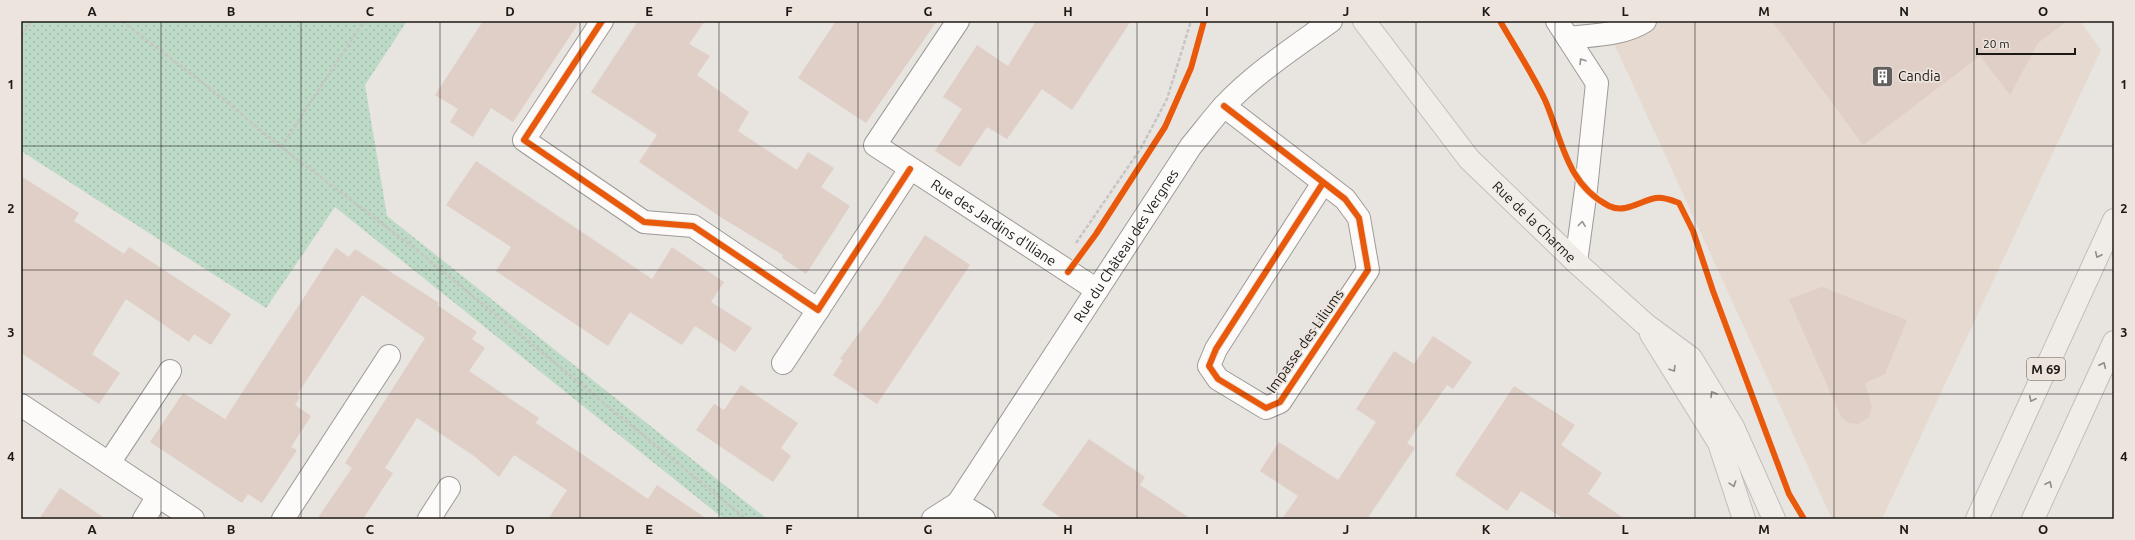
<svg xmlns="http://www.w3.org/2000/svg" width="2135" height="540" font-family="Ubuntu,sans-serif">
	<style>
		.industrial { fill: #e6d9cf }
		.park { fill: url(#park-dots) }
		.building { fill: #dfcfc7 }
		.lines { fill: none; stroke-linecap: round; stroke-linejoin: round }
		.minor-casing { stroke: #9e9a97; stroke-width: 24 }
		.major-casing { stroke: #c1bebc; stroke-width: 24 }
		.path { stroke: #c7c5c4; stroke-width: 2.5; stroke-dasharray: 4 2; stroke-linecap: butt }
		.minor { stroke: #fcfbfa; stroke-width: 22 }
		.major { stroke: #f0ece7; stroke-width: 22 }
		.cycleway-casing { stroke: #ece4dd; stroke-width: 8 }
		.cycleway { stroke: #e8590c; stroke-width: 6 }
		.oneway { stroke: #979593 }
		.oneway2 { stroke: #908d88 }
		.grid { fill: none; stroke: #1b1815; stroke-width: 1; stroke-opacity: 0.55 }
		.labels { text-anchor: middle; stroke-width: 3.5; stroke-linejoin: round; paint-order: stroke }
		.shield { fill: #ece4dd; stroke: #5a5551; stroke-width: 1 }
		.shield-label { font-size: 13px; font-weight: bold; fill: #1b1815 }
		.poi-label { font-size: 14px; fill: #1b1815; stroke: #ece4dd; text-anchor: start }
		.street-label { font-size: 14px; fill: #1b1815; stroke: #ece4dd }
		.neatline { fill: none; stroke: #1b1815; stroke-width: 1.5 }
		.grid-label { font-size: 13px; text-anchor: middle; font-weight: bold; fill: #1b1815 }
	</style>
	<defs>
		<pattern id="park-dots" width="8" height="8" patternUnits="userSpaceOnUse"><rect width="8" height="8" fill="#bddac6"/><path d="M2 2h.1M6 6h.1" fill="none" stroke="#a2baa9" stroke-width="1.8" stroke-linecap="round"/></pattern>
	</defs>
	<rect width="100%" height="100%" fill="#e8e4e0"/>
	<!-- industrial -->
	<path class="industrial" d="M1601,21H2080L2101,50L1882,519H1832L1618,52Z"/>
	<!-- park -->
	<path class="park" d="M21,21H407L365,85L387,216L767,519H724L335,207L266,308L21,151Z"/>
	<!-- building -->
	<g class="building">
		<path d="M483,21H580L513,122L491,108L473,137L450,122L458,109L435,95Z"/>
		<path d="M638,21H705L689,44L710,56L697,75L749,112L738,131L797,170L808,152L834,168L821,187L850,206L806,274L782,258L783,255L722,218L639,162L657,135L591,92Z"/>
		<path d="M836,21H937L866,123L798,78Z"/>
		<path d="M1036,21H1131L1072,110L1042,89L1007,139L987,127L960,167L935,151L962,109L943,97L977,45L1008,66Z"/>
		<path d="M1772,21H2067L2038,43L2010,95L1980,56L1863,145Z"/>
		<path d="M476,161L652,279L672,247L724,282L711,302L752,328L735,352L695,326L682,345L630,312L608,346L496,271L511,247L446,205Z"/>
		<path d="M21,176L79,213L74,221L124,254L129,247L231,314L211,345L194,334L189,342L126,299L92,354L120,373L99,404L21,353Z"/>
		<path d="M925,235L970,265L877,404L833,375L843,360L840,359L879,306Z"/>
		<path d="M336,248L349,257L355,249L439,303L437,305L477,332L472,339L485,348L469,371L539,418L536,423L648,499L657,485L707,519H548L567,490L514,455L499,477L474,456L417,418L385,468L393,473L363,519H317L352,468L345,463L425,338L362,295L297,395L300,397L295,405L311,416L291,447L297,450L262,503L248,494L242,503L150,442L183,393L225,419Z"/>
		<path d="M1822,287L1907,320L1885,374L1865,383L1872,407L1869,417L1858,424L1849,423L1841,417L1789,299Z"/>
		<path d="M1433,336L1472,362L1453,389L1447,385L1407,443L1415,448L1367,519H1282L1298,496L1260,471L1279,442L1338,480L1376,422L1356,409L1394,351L1414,364Z"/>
		<path d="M741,385L798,423L781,448L791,456L773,482L696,430L714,404L724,410Z"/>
		<path d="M1514,386L1575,425L1561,445L1602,473L1588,494L1625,519H1564L1521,491L1507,511L1455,475Z"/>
		<path d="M1089,439L1145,477L1140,485L1191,519H1063L1042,505Z"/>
		<path d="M60,488L106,519H39Z"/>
	</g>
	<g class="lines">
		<defs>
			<g id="minor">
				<path d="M602,21L524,140L644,222L693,226L818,310L910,169"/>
				<path id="s1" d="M958,21L875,145L1097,290"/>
				<path d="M1557,21L1597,83L1586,189L1576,262"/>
				<path d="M1568,38C1593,35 1624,35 1645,21"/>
				<path d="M1224,106L1345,199L1359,218L1368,270L1280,402L1266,408L1218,379L1209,366L1216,349L1323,183"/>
				<path d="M783,363L818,310"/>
				<path d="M21,405L193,519"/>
				<path d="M109,463L170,371"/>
				<path d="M958,503L984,519"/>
				<path d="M144,519L158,496"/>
				<path d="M283,519L389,356"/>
				<path d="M429,519L449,488"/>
				<path d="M933,519L958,503"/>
				<path id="s2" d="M953,519L958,503L1191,146C1202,133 1213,118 1224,106C1255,73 1295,47 1331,21"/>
			</g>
			<g id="major">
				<path id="s3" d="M1364,21L1469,159L1576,262L1645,324L1691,358L1733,427L1774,519"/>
				<path d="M1651,334L1719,443L1744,519"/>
				<path d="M1977,519L2114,220"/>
				<path d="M2033,519L2114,342"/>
			</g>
		</defs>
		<!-- minor casing -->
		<use href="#minor" class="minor-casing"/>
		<!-- major casing -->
		<use href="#major" class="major-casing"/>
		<!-- path -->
		<g class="path">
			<path d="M122,21L217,94L281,147L414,248L746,519"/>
			<path d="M21,36L32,21"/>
			<path d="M281,147L364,21"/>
			<path d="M1076,243L1141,148L1167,99L1191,21"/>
		</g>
		<!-- minor -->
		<use href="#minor" class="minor"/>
		<!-- major -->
		<use href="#major" class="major"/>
		<defs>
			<g id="cycleway">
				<path d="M602,21L524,140L644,222L693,226L818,310L910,169"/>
				<path d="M1500,21C1515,47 1532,73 1545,100C1562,139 1566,184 1609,206C1625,214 1642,200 1656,198C1664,197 1671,200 1679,203L1693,231L1713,291L1789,494L1804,519"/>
				<path d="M1224,106L1345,199L1359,218L1368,270L1280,402L1266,408L1218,379L1209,366L1216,349L1323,183"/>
				<path d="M1068,272L1096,234L1165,127L1191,68L1204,21"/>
			</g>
		</defs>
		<!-- cycleway casing -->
		<use href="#cycleway" class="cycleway-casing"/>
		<!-- cycleway -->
		<use href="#cycleway" class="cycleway"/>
	</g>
	<!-- one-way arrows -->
	<defs><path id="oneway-chevron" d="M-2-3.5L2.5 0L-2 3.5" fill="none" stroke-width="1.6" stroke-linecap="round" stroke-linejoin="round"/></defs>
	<g class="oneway">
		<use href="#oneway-chevron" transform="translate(1582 61) rotate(-122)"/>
		<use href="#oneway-chevron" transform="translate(1582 224) rotate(-83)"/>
	</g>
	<g class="oneway2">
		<use href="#oneway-chevron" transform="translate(2098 255) rotate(115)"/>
		<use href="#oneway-chevron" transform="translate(2103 365) rotate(-65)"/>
		<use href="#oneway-chevron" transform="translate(1673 369) rotate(58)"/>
		<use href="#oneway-chevron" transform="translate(1713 394) rotate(-121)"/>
		<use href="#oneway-chevron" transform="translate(2032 399) rotate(115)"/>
		<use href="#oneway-chevron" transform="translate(1733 484) rotate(72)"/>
		<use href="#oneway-chevron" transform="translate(2049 484) rotate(-65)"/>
	</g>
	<!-- grid -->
	<path class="grid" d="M161,21V519M301,21V519M440,21V519M580,21V519M719,21V519M858,21V519M998,21V519M1137,21V519M1277,21V519M1416,21V519M1555,21V519M1695,21V519M1834,21V519M1974,21V519M21,146H2114M21,270H2114M21,394H2114"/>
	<!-- icons -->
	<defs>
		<symbol id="building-square" viewBox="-11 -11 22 22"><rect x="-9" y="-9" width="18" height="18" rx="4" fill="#635f5c" stroke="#ece4dd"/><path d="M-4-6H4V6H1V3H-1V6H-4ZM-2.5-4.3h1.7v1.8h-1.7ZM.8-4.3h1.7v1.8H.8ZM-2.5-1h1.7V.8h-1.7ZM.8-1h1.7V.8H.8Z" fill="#fff"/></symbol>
	</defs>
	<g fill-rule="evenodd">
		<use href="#building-square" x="1870" y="64" width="25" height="25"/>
	</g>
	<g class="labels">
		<!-- shield labels -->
		<rect class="shield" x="2027" y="358" width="38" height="22" rx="3"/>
		<g class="shield-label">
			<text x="2046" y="374">M 69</text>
		</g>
		<!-- poi labels -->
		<g class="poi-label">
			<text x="1898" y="81">Candia</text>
		</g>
		<!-- street labels -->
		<g class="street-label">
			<text dy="5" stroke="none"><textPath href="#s3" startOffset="264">Rue de la Charme</textPath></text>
			<text dy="5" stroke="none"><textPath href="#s1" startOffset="291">Rue des Jardins d'Iliane</textPath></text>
			<text dy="5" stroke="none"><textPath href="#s2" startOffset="324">Rue du Château des Vergnes</textPath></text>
			<text transform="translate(1305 341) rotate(-55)" y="5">Impasse des Liliums</text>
		</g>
	</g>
	<!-- border -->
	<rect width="2135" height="540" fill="none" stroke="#ece4dd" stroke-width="44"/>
	<!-- scale -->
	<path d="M1977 48v6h98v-6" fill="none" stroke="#1b1815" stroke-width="2"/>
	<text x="1983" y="48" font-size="12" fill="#1b1815" stroke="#ece4dd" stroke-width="3" paint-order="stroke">20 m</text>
	<rect x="22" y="22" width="2091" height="496" class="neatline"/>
	<g class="grid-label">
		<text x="92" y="16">A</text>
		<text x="231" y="16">B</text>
		<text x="370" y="16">C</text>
		<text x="510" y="16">D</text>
		<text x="649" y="16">E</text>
		<text x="789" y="16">F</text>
		<text x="928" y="16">G</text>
		<text x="1068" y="16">H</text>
		<text x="1207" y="16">I</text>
		<text x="1346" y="16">J</text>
		<text x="1486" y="16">K</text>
		<text x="1625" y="16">L</text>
		<text x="1764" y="16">M</text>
		<text x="1904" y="16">N</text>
		<text x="2043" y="16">O</text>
		<text x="11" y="89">1</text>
		<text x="2124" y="89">1</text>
		<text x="11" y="213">2</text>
		<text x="2124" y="213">2</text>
		<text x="11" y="337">3</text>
		<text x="2124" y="337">3</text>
		<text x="11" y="461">4</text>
		<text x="2124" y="461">4</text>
		<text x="92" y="534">A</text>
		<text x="231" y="534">B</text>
		<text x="370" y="534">C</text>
		<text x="510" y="534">D</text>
		<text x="649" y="534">E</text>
		<text x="789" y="534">F</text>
		<text x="928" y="534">G</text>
		<text x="1068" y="534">H</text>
		<text x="1207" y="534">I</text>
		<text x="1346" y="534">J</text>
		<text x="1486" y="534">K</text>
		<text x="1625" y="534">L</text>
		<text x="1764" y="534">M</text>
		<text x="1904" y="534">N</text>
		<text x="2043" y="534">O</text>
	</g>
</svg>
